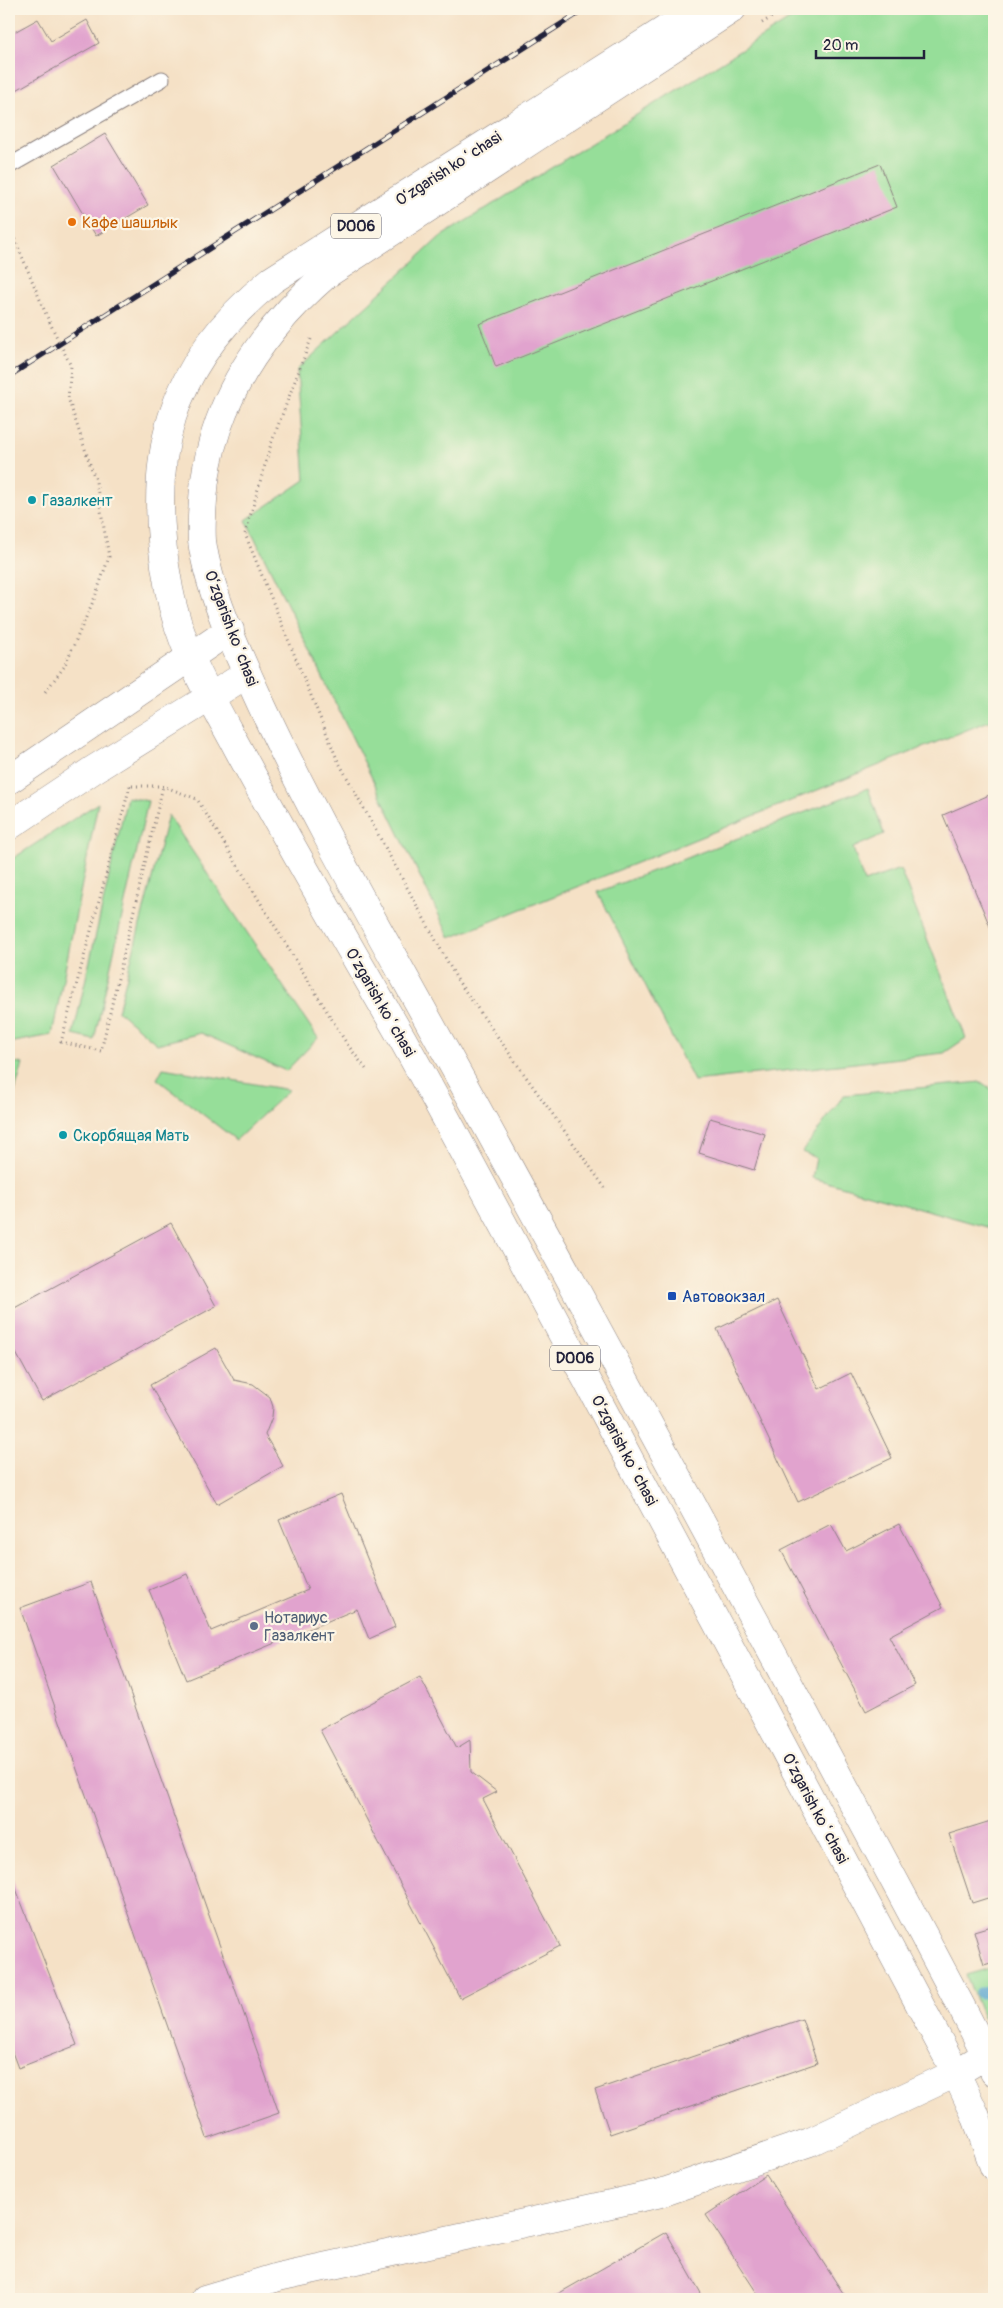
<svg xmlns="http://www.w3.org/2000/svg" width="1003" height="2308" font-family="Pangolin,sans-serif">
	<style>
		.green { fill: #96de99; stroke: #5c806a }
		.lines { fill: none; stroke-linecap: round; stroke-linejoin: round }
		.stream { stroke: #56a4cf; stroke-width: 11 }
		.building { fill: #e1a3ce }
		.service-casing { stroke: #8c8280; stroke-width: 17 }
		.minor-casing { stroke: #8c8280; stroke-width: 29 }
		.secondary-casing { stroke: #8c8280; stroke-width: 29 }
		.primary-casing { stroke: #8c8280; stroke-width: 29 }
		.path { stroke: #8c8280; stroke-width: 3; stroke-dasharray: 1 4; stroke-linecap: butt }
		.service { stroke: #fff; stroke-width: 15 }
		.minor { stroke: #fff; stroke-width: 28 }
		.secondary { stroke: #fff; stroke-width: 28 }
		.primary { stroke: #fff; stroke-width: 28 }
		.rail-casing { stroke: #22223b; stroke-width: 5.5 }
		.rail { stroke: #fcf5e5; stroke-width: 4; stroke-dasharray: 11; stroke-linecap: butt }
		.food-dot { fill: #e8710a; stroke: #fcf5e5; stroke-width: 2 }
		.culture-dot { fill: #0f9aa8; stroke: #fcf5e5; stroke-width: 2 }
		.transit-dot { fill: #1a4fb4; stroke: #fcf5e5; stroke-width: 2 }
		.service-dot { fill: #5c6f8a; stroke: #fcf5e5; stroke-width: 2 }
		.labels { text-anchor: middle; stroke-width: 4.5; stroke-linejoin: round; paint-order: stroke }
		.shield { fill: #fcf5e5; stroke: #63616e; stroke-width: 1 }
		.shield-label { font-size: 15px; font-weight: bold; fill: #22223b }
		.street-label { font-size: 16px; fill: #22223b; stroke: #fcf5e5 }
		.food-label { font-size: 16px; fill: #c56008; stroke: #fcf5e5; text-anchor: start }
		.culture-label { font-size: 16px; fill: #0d838f; stroke: #fcf5e5; text-anchor: start }
		.transit-label { font-size: 16px; fill: #164399; stroke: #fcf5e5; text-anchor: start }
		.service-label { font-size: 16px; fill: #4e5e75; stroke: #fcf5e5; text-anchor: start }
	</style>
	<rect width="100%" height="100%" fill="#fcf5e5"/>
	<filter id="ink" filterUnits="userSpaceOnUse"><feTurbulence type="fractalNoise" baseFrequency=".02" numOctaves="2"/><feDisplacementMap in="SourceGraphic" scale="10" xChannelSelector="R" yChannelSelector="G"/><feConvolveMatrix kernelMatrix="1 2 1 2 8 2 1 2 1" color-interpolation-filters="sRGB"/></filter>
	<filter id="wash" filterUnits="userSpaceOnUse"><feTurbulence type="fractalNoise" baseFrequency=".0096" numOctaves="4" result="noise"/><feDisplacementMap in="SourceGraphic" scale="20" xChannelSelector="R" yChannelSelector="G"/><feGaussianBlur stdDeviation="1.12" result="paint"/><feColorMatrix in="noise" values="0 0 0 0 0 0 0 0 0 0 0 0 0 0 0 0 0 1.4 0 .05"/><feComposite in="paint" operator="in"/></filter>
	<g filter="url(#wash)">
		<rect width="100%" height="100%" fill="#f5e1c6"/>
		<!-- green -->
		<g class="green">
			<path d="M807,9H994V719L450,938L246,520L305,480L297,370L440,237Z"/>
			<path d="M868,788L884,834L853,848L864,882L900,869L966,1038L944,1053L694,1081L598,892Z"/>
			<path d="M127,797L148,801L94,1040L73,1035Z"/>
			<path d="M98,803L52,1035L9,1043V861Z"/>
			<path d="M168,815L318,1038L286,1071L201,1033L157,1044L118,1011Z"/>
			<path d="M9,1061L23,1064L12,1101L9,1100Z"/>
			<path d="M163,1068L289,1090L236,1140L157,1079Z"/>
			<path d="M981,1082L994,1091V1229L812,1178L816,1158L802,1152L844,1095Z"/>
			<path d="M994,1967V2017L983,2018L966,1975Z"/>
		</g>
		<g class="lines">
			<!-- stream -->
			<path class="stream" d="M980,1993L994,1992"/>
		</g>
		<g id="blocks">
			<!-- building -->
			<g class="building">
				<path d="M38,19L51,41L87,20L99,43L13,92L9,84V35Z"/>
				<path d="M105,134L148,205L96,236L54,165Z"/>
				<path d="M880,164L897,207L496,367L479,324Z"/>
				<path d="M994,793V936L943,815Z"/>
				<path d="M710,1118L765,1134L754,1170L699,1153Z"/>
				<path d="M171,1223L216,1306L42,1401L9,1340V1311Z"/>
				<path d="M777,1300L819,1389L851,1373L892,1458L798,1502L717,1329Z"/>
				<path d="M216,1348L234,1380L253,1384L270,1397L273,1407L272,1417L265,1435L283,1466L217,1504L150,1385Z"/>
				<path d="M341,1494L395,1627L369,1639L357,1609L186,1680L149,1590L187,1574L211,1631L308,1590L279,1520Z"/>
				<path d="M831,1524L846,1551L899,1524L943,1607L889,1636L915,1685L866,1711L781,1550Z"/>
				<path d="M91,1582L279,2113L207,2138L20,1608Z"/>
				<path d="M420,1677L457,1748L470,1740L471,1772L497,1792L483,1799L560,1946L460,1998L320,1730Z"/>
				<path d="M994,1820V1896L972,1903L949,1834Z"/>
				<path d="M9,1871L77,2045L18,2068L9,2044Z"/>
				<path d="M994,1925V1962L984,1965L974,1931Z"/>
				<path d="M802,2019L817,2063L610,2134L595,2090Z"/>
				<path d="M766,2175L847,2299H761L706,2215Z"/>
				<path d="M666,2232L702,2295L695,2299H549Z"/>
			</g>
		</g>
	</g>
	<g filter="url(#ink)">
		<use href="#blocks" fill-opacity="0" stroke="#8c8280" stroke-width="1"/>
		<g class="lines">
			<defs>
				<path id="service" d="M9,166L162,79"/>
				<path id="minor" d="M205,2299L278,2277L661,2193L810,2142L956,2073L986,2055"/>
				<g id="secondary">
					<path d="M9,780L230,630"/>
					<path d="M9,826L93,770L247,674"/>
				</g>
				<g id="primary">
					<path d="M698,9L272,280C168,364 144,459 169,589C179,646 210,697 237,747C290,846 347,943 403,1040C451,1126 497,1213 544,1300C683,1557 819,1815 956,2073L975,2114L994,2167"/>
					<path d="M732,9L327,274C259,333 209,408 203,500C202,514 201,527 202,541C209,593 239,656 261,704C314,818 377,927 438,1038C555,1249 669,1462 784,1675C831,1762 878,1849 924,1936C947,1981 973,2026 994,2072"/>
				</g>
			</defs>
			<!-- service casing -->
			<use href="#service" class="service-casing"/>
			<!-- minor casing -->
			<use href="#minor" class="minor-casing"/>
			<!-- secondary casing -->
			<use href="#secondary" class="secondary-casing"/>
			<!-- primary casing -->
			<use href="#primary" class="primary-casing"/>
			<!-- path -->
			<g class="path">
				<path d="M762,23L785,9"/>
				<path d="M9,225L48,319L71,366L68,398L96,482L109,557L95,597L64,667L45,692"/>
				<path d="M311,339L271,444L245,534L337,759L458,981L605,1188"/>
				<path d="M130,786L61,1042L101,1051L163,786"/>
				<path d="M132,786H163L197,799L347,1044L366,1069"/>
			</g>
			<!-- service -->
			<use href="#service" class="service"/>
			<!-- minor -->
			<use href="#minor" class="minor"/>
			<!-- secondary -->
			<use href="#secondary" class="secondary"/>
			<!-- primary -->
			<use href="#primary" class="primary"/>
			<defs>
				<path id="rail" d="M9,376L585,9"/>
			</defs>
			<!-- rail casing -->
			<use href="#rail" class="rail-casing"/>
			<!-- rail -->
			<use href="#rail" class="rail"/>
		</g>
	</g>
	<!-- markers -->
	<circle class="food-dot" cx="72" cy="222" r="5"/>
	<g class="culture-dot">
		<circle cx="32" cy="500" r="5"/>
		<circle cx="63" cy="1135" r="5"/>
	</g>
	<rect class="transit-dot" x="667" y="1291" width="10" height="10" rx="2.5"/>
	<circle class="service-dot" cx="254" cy="1626" r="5"/>
	<g class="labels">
		<!-- shield labels -->
		<g class="shield">
			<rect x="331" y="213.5" width="50" height="25" rx="4"/>
			<rect x="550" y="1345.5" width="50" height="25" rx="4"/>
		</g>
		<g class="shield-label">
			<text x="356" y="231">D006</text>
			<text x="575" y="1363">D006</text>
		</g>
		<!-- street labels -->
		<g class="street-label">
			<text transform="translate(448 168) rotate(-33)" y="6">Oʻzgarish koʻchasi</text>
			<text transform="translate(232 628) rotate(69)" y="6">Oʻzgarish koʻchasi</text>
			<text transform="translate(381 1002) rotate(60)" y="6">Oʻzgarish koʻchasi</text>
			<text transform="translate(625 1450) rotate(62)" y="6">Oʻzgarish koʻchasi</text>
			<text transform="translate(816 1808) rotate(62)" y="6">Oʻzgarish koʻchasi</text>
		</g>
		<!-- food labels -->
		<g class="food-label">
			<text x="82" y="228">Кафе шашлык</text>
		</g>
		<!-- culture labels -->
		<g class="culture-label">
			<text x="42" y="506">Газалкент</text>
			<text x="73" y="1141">Скорбящая Мать</text>
		</g>
		<!-- transit labels -->
		<g class="transit-label">
			<text x="682" y="1302">Автовокзал</text>
		</g>
		<!-- service labels -->
		<g class="service-label">
			<text x="264" y="1623">Нотариус<tspan x="264" dy="18">Газалкент</tspan></text>
		</g>
	</g>
	<!-- margin -->
	<rect width="1003" height="2308" fill="none" stroke="#fcf5e5" stroke-width="30"/>
	<!-- scale -->
	<path d="M816 50v8h108v-8" fill="none" stroke="#22223b" stroke-width="2.5"/>
	<text x="823" y="50" font-size="15" fill="#22223b" stroke="#fcf5e5" stroke-width="4" paint-order="stroke">20 m</text>
</svg>
